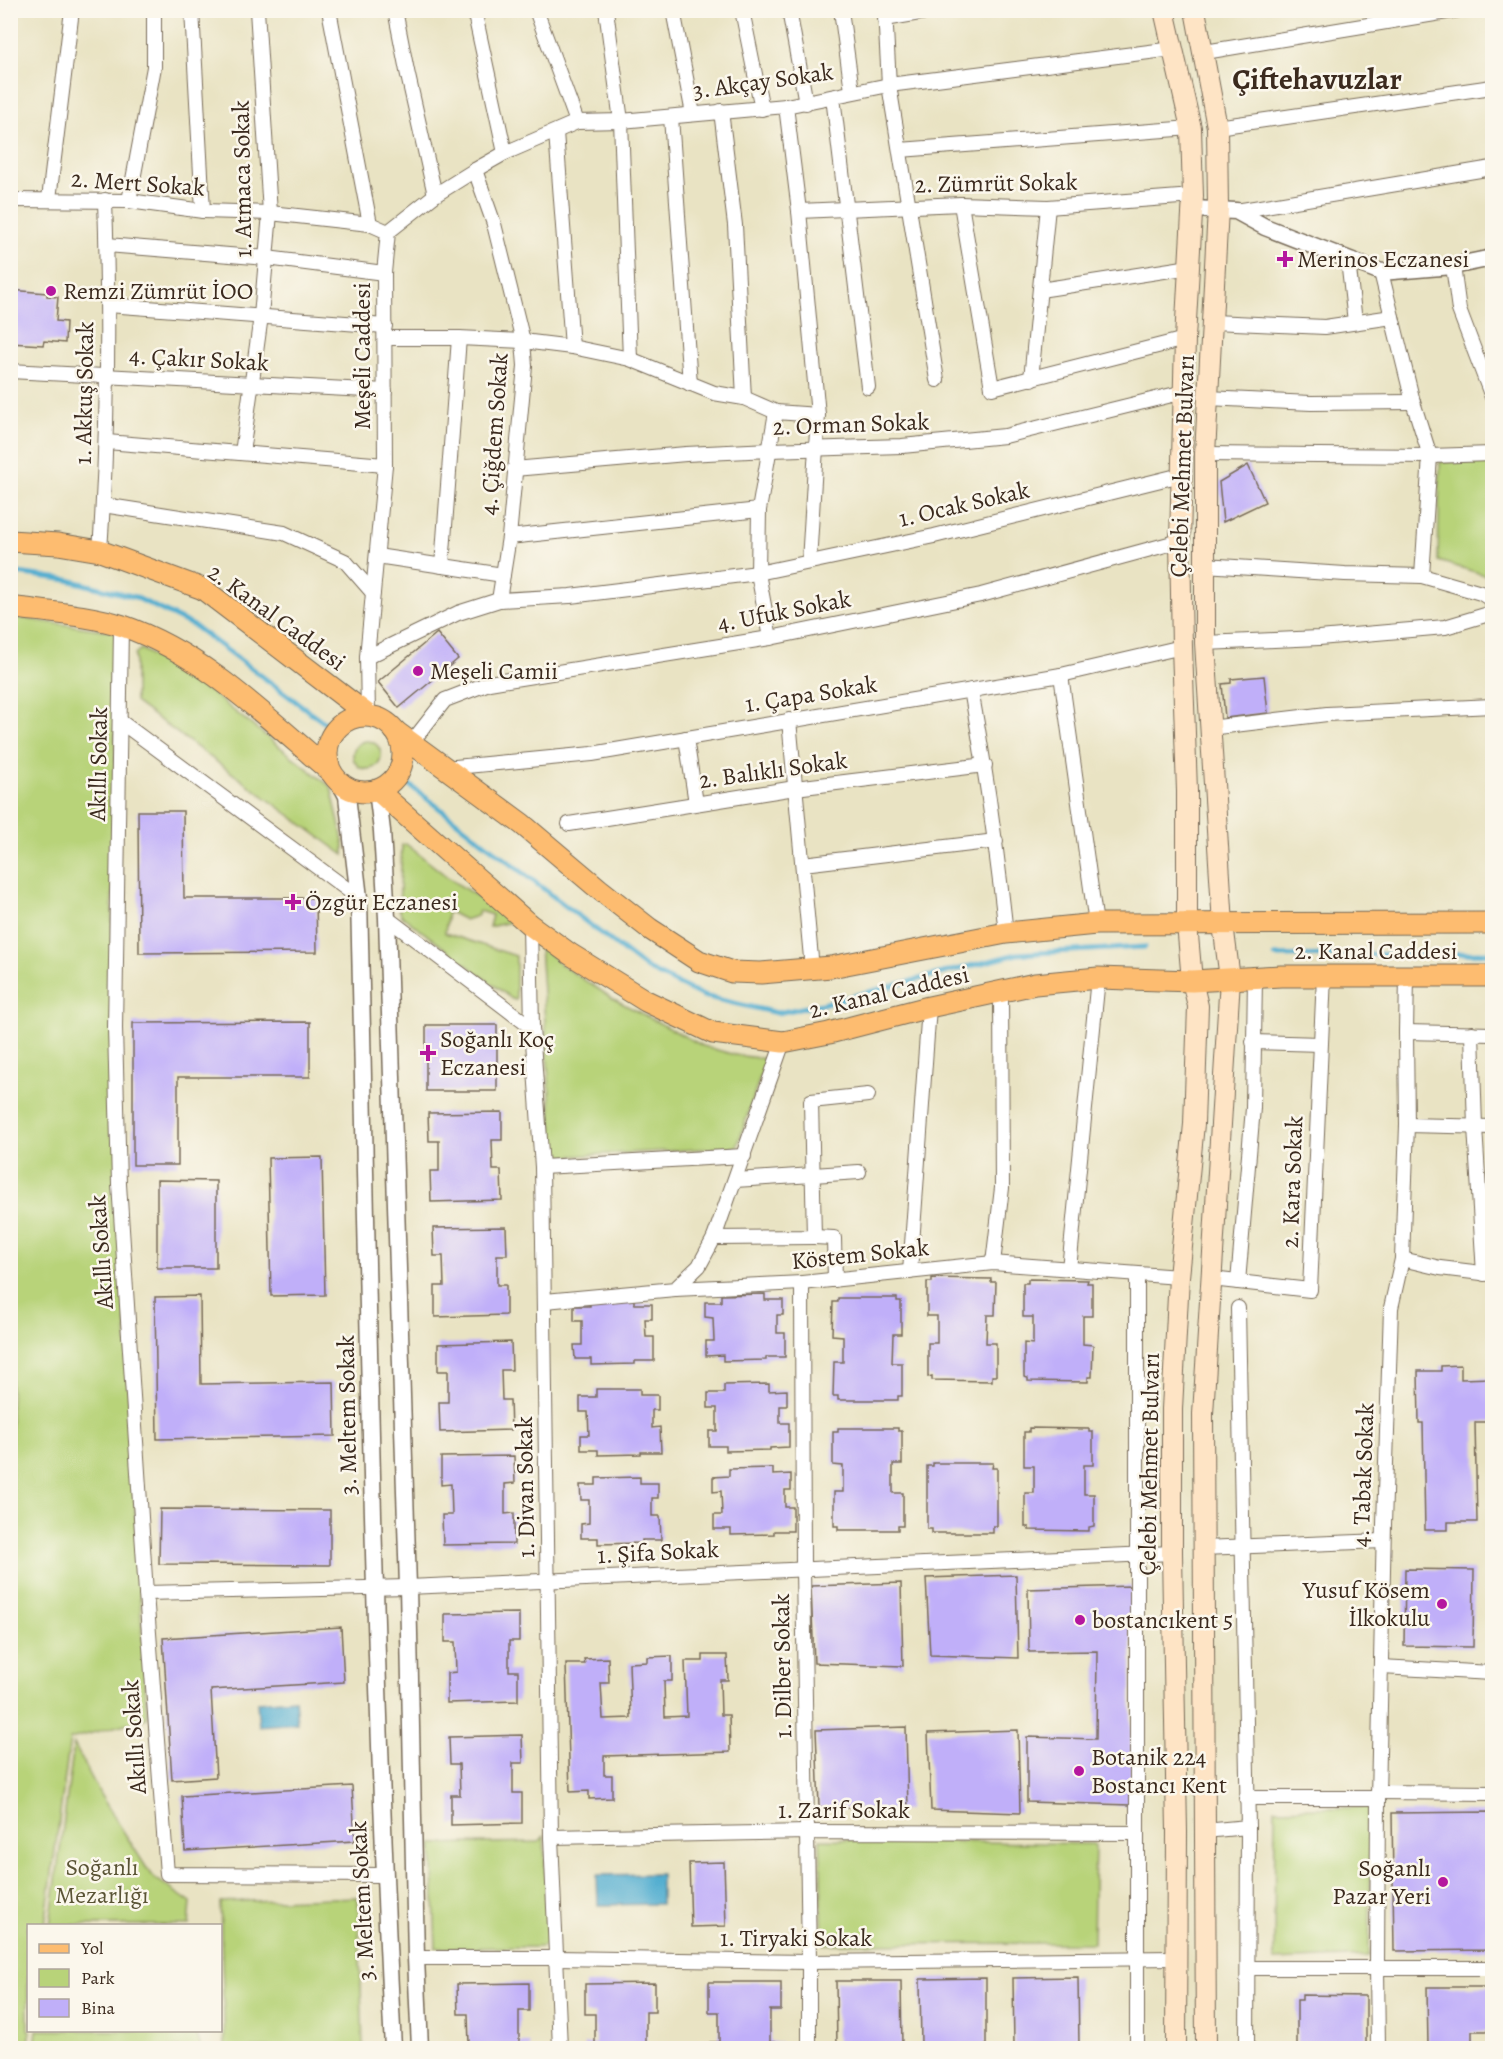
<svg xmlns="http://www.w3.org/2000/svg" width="1503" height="2059" font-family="Alegreya,serif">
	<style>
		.green { fill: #b8d379; stroke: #7a7e4c; stroke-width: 1.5 }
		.water { fill: #52aed0; stroke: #466c77; stroke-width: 1.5 }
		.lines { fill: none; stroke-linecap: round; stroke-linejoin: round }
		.stream { stroke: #52aed0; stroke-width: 5 }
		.building { fill: #c0aff9 }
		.minor-casing { stroke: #786b58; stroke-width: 16 }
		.tertiary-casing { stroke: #786b58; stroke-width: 19 }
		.secondary-casing { stroke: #786b58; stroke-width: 22 }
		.primary-casing { stroke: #786b58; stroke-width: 23 }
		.minor { stroke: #fff; stroke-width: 14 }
		.tertiary { stroke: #fff; stroke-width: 16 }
		.secondary { stroke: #fee4c5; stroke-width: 20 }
		.primary { stroke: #fdbc6f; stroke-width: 21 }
		.poi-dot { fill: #b5179e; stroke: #fbf7ec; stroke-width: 2 }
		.labels { text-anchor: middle; stroke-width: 5; stroke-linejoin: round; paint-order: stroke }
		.street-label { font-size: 24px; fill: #3b2a1e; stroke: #fbf7ec }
		.poi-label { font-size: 24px; fill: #3b2a1e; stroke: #fbf7ec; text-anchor: start }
		.park-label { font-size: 24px; fill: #5a5435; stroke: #fbf7ec }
		.district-label { font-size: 30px; font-weight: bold; fill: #3b2a1e; stroke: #fbf7ec }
	</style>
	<rect width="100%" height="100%" fill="#fbf7ec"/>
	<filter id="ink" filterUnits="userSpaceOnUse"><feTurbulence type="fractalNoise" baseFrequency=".0167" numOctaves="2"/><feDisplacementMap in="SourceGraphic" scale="12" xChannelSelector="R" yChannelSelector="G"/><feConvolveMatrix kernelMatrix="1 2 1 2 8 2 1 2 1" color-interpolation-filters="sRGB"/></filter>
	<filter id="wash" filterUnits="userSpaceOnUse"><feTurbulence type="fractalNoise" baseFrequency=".008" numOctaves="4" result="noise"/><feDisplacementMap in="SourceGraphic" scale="24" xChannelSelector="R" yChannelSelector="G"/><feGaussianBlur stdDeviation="1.35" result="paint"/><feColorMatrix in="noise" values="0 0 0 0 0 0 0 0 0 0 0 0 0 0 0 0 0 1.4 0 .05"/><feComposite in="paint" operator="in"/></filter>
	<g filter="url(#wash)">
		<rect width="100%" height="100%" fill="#e9e3c3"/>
		<!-- green -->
		<g class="green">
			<path d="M1492,461V577L1438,561L1440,462Z"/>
			<path d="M11,617L117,632L111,973L131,1440L147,1718L70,1739L45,1925L28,1926V2030L31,2031L28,2048H11Z"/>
			<path d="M141,649L210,692L331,787L344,845V855L135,702V654Z"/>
			<circle cx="367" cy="755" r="14"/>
			<path d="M406,844L450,879L511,919L510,922L489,927L492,915L479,911L477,916L465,920L448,911L445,933L516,956V1000L512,999L402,916L399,909L402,845Z"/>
			<path d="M540,946L564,967L612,998L703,1046L735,1055L766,1059L737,1147L554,1157Z"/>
			<path d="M74,1744L101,1796L151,1875L191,1903L189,1925H50Z"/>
			<path d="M1372,1807L1369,1956L1274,1960L1275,1809Z"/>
			<path d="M544,1836L548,1943L541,1947L436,1948L432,1844L539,1842Z"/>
			<path d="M820,1839L1095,1844L1093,1943L823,1944Z"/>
			<path d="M358,1897L363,2048H225L220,1902Z"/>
			<path d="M37,2030L196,2031L201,2048H35Z"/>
		</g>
		<!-- water -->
		<g class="water">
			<path d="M295,1699L297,1723L259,1726L257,1702Z"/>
			<path d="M661,1874V1904L598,1905L597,1875Z"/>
		</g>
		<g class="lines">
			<!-- stream -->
			<g class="stream">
				<path d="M10,572L68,580L135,597L194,626L325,723"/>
				<path d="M403,780L647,969L703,996L777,1013L822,1004L1017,954L1145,947"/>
				<path d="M1275,956L1492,953"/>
			</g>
		</g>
		<g id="blocks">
			<!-- building -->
			<g class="building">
				<path d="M10,290L47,293V296L58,297L56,321L66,322L65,343L44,341L43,345L10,343Z"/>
				<path d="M1248,465L1265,502L1223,522L1219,482Z"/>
				<path d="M437,633L458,659L399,708L378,682Z"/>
				<path d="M1264,676L1268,713L1225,718L1222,684L1231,683V679Z"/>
				<path d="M138,811H183L184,898H316L317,952L139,953Z"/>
				<path d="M310,1022V1077H178V1165H133V1023Z"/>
				<rect x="426" y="1025" width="71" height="66"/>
				<path d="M502,1112V1140H492L493,1170H501L502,1200L431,1202L430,1171H439V1141H429L428,1113Z"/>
				<path d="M322,1157L325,1295L271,1296L268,1158Z"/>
				<path d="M157,1180L216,1181V1268H157Z"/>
				<path d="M506,1227L507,1255H497V1285H506V1315L435,1317V1286H444L443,1256H434L433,1228Z"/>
				<path d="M932,1278L991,1279V1282H996L995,1315H987L986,1343H996V1376H992V1381L932,1380V1376L928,1377V1343H937V1316H927V1282H932Z"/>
				<path d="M1028,1279L1088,1280L1087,1283H1092V1316H1083V1344L1093,1345L1092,1377H1088V1382L1028,1381V1378L1024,1377V1343L1033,1344V1317H1023V1283H1028Z"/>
				<path d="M765,1294V1300H783V1315H777V1333H785V1357H766V1360L723,1361V1355L706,1356V1341H714L713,1318L705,1317V1302H721V1295Z"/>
				<path d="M200,1296L201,1384L334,1382L335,1436L157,1439L155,1297Z"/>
				<path d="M634,1298V1304H652V1319H645L646,1337H654V1361H635V1364L591,1365V1359H575L574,1345H582V1321H574V1306H590V1299Z"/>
				<path d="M838,1298H897V1301H901V1334H893L892,1363H902V1396H898V1400H838V1396H833L834,1362H843V1336L832,1335L833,1302H838Z"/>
				<path d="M511,1342L512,1370H501L502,1400H510L511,1430L440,1432L439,1402H448V1371H438V1344Z"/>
				<path d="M1461,1365V1379L1492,1378V1422H1475L1477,1522H1448V1530H1425L1423,1423H1419L1418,1371H1441V1366Z"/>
				<path d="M769,1384V1391L787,1390V1406H780V1423H789V1447L770,1448V1450L726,1451V1446H709V1431H717V1408H708V1393H724V1385Z"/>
				<path d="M596,1389H640V1395H658V1410H652V1428L660,1427L661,1452H641V1454L598,1455V1450H581V1435H589L588,1412H580V1397H596Z"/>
				<path d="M838,1428H898V1431H902V1464H893V1493H903V1526H898V1530H838V1526H834V1492H843V1466L833,1465V1432H838Z"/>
				<path d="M1029,1428L1089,1429V1432H1093V1465H1084V1494H1094V1526L1089,1527V1531L1029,1530V1527H1025V1493H1034V1466H1024V1432H1029Z"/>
				<path d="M514,1456L515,1483L505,1484V1514L514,1513V1544L443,1545L442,1515H452L451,1484L441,1485V1457Z"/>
				<path d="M933,1463H993L992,1468H997V1526H993V1533H932V1529H927V1466H933Z"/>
				<path d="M773,1468V1475L791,1474V1490H785V1507H793V1531H774V1534L731,1535V1529H714V1515H722L721,1491L713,1492V1477L729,1476V1469Z"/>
				<path d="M640,1477V1483H658V1498H652V1516H660L661,1540H642V1543L598,1544V1538H581V1524L589,1523V1500H581L580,1485H596V1478Z"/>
				<path d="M160,1509L330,1510V1565L159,1564Z"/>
				<path d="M1405,1569L1474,1570L1473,1647L1404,1646Z"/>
				<path d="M1016,1575L1018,1658L930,1655L926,1578Z"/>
				<path d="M901,1583L903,1666L814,1663L811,1586Z"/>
				<path d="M1131,1586V1805L1027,1802V1737L1096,1739L1097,1651L1029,1652L1028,1589Z"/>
				<path d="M519,1613V1641H509V1671H518V1701L447,1703V1673L456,1672L455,1642H445V1614Z"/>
				<path d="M341,1627L344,1682L211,1690L216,1777L172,1780L163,1638Z"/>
				<path d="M703,1655H727L728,1680H720L721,1715H729L730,1752L604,1756V1775H612V1798L589,1799V1791L570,1792L566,1664H585L584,1659L608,1658L609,1683H601L603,1719L631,1718L629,1663L647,1662V1657L672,1656V1681H664L665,1717L687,1716L685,1661H703Z"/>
				<path d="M906,1727L908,1810L819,1807L816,1730Z"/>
				<path d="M1018,1730L1020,1813L931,1810L928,1733Z"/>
				<path d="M522,1735L523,1763H513V1793H522V1823L451,1825V1795H460L459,1764H450L449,1737Z"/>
				<path d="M352,1786L355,1841L185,1851L182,1796Z"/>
				<path d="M1492,1812V1950L1394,1951L1392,1813Z"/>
				<path d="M724,1862L726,1926L691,1927L689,1863Z"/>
				<path d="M1078,1977L1079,2046H1014L1013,1978Z"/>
				<path d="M986,1978V2047H921L920,1979Z"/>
				<path d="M836,1981H901L902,2048H837Z"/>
				<path d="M709,1982H781V2010H770V2042H781V2048H710V2042H719V2012H709Z"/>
				<path d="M529,1983V2011H519V2043H530V2048H459V2045H469L468,2014H458L457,1984Z"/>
				<path d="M655,1983V2012H646V2044H656V2048H585V2044H595V2014H585V1984Z"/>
				<path d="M1427,1987H1492V2031H1472V2048H1428Z"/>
				<path d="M1302,1995L1366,1996V2048H1297V2000H1302Z"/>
			</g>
		</g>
	</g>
	<g filter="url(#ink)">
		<use href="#blocks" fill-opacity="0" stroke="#786b58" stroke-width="1.5"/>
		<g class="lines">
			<defs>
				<g id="minor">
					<path d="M192,10L203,211"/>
					<path d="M329,10L370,224L388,232L384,273L385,465L367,657L368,715"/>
					<path d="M395,10L407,71L435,195"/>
					<path d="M474,10L505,153"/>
					<path d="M536,10L577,122"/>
					<path d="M606,10L621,121L630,359"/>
					<path d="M673,10L693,114"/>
					<path d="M742,10L762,109"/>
					<path d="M789,10L806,103"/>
					<path d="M841,10L852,91"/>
					<path d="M885,10L889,85L937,380"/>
					<path d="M885,19L937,10"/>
					<path d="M1205,52L1459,10"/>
					<path d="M833,97L868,387"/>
					<path d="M786,106L799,211L818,415L809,562"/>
					<path d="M721,111L735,225L744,398"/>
					<path d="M671,117L690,384"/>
					<path d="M1217,127L1492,87"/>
					<path d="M556,132L572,347"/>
					<path d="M900,150L1191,128"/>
					<path d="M475,170L494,224L523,341L525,366L509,537L499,600"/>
					<path d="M49,199L72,10"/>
					<path d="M10,200L129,201L203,211L270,213L370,224"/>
					<path d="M129,201L154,67V10"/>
					<path d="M961,204L992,388L1185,339"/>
					<path d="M799,211L961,204L1048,207L1193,196"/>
					<path d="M1236,211L1492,168"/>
					<path d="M388,232L435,195L475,170L505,153L577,122L621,121L786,106L889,85L1173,49"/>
					<path d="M107,245L267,258L384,273"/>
					<path d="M1348,260L1355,322"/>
					<path d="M1453,266L1459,310L1492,397"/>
					<path d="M1381,272L1413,402L1430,456L1422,576"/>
					<path d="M1040,290L1190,267"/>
					<path d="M108,305L385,326"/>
					<path d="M1213,322L1325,327L1392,317"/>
					<path d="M385,338H459L523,341L572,347L630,359L714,393L744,398L776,412L818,415"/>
					<path d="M10,371L385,391"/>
					<path d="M1031,379L1048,207"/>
					<path d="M1208,398L1311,403L1413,402"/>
					<path d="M107,442L385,465"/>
					<path d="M242,453L261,316L270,213L257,10"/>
					<path d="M1205,454L1430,456L1492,454"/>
					<path d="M514,469L686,454L770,450L902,446L1005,436L1184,392"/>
					<path d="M103,505L284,533L345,561L373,593"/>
					<path d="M509,537L759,510"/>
					<path d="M100,551C108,434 109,317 105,200"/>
					<path d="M377,556L503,575"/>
					<path d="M1204,565L1345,574L1422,576L1481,593L1492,600"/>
					<path d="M442,566L459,338"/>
					<path d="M121,626L115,1028L119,1184L146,1593L167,1874L384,1875"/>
					<path d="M770,638L758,573L759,510L776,412"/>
					<path d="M1205,643L1319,638L1445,627L1492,613"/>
					<path d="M367,657L458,613L499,600L570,596L758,573L934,536L1181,475"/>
					<path d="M1061,675L1096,924"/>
					<path d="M971,690C986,771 997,851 1006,933"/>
					<path d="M789,720L812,969"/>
					<path d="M121,722L359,898"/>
					<path d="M1209,728L1327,714L1492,706"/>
					<path d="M686,738L696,803"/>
					<path d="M412,742L445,700L489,683L770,638L981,595L1180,541"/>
					<path d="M445,768L592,754L1061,675L1182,647"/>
					<path d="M569,824L795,788L985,765"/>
					<path d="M803,864L996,841"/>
					<path d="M387,918L532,1028"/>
					<path d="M530,925L532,1028L542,1167L551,1837L560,2048"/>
					<path d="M1406,1032L1492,1034"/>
					<path d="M1472,1033L1475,1127L1484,1274"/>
					<path d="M1253,1042L1320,1044"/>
					<path d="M1407,1125L1492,1127"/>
					<path d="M542,1167L744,1156"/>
					<path d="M735,1180L859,1172"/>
					<path d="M814,1237L834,1238L835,1280"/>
					<path d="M714,1238L814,1237L811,1101L868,1095"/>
					<path d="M1402,1259L1440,1268L1490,1274"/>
					<path d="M993,1263L1002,1188L1001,992"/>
					<path d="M1069,1269L1098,978"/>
					<path d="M910,1272L929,1007"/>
					<path d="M1211,1279L1310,1290L1324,976"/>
					<path d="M1238,1282L1253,1108L1255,977"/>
					<path d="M802,1283L803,1568L809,1962V2048"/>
					<path d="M675,1289L699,1266L714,1238L783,1042"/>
					<path d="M545,1301L675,1289L802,1283L993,1263L1179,1277"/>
					<path d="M1238,1308L1248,1827L1247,2048"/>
					<path d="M1202,1548L1383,1541"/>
					<path d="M146,1593L408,1587L1172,1553"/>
					<path d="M1381,1667L1492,1673"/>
					<path d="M1378,1792L1492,1793"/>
					<path d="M1246,1798H1378"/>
					<path d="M1204,1831L1248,1827"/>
					<path d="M551,1837L808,1832L1137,1833"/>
					<path d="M416,1958H557L809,1962L1176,1958"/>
					<path d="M1248,1968H1492"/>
					<path d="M1137,2048V1274"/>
					<path d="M1378,2048L1377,1967L1378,1798L1384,1524L1391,1308L1402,1259L1407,1125L1406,1032L1407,976"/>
				</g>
				<g id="tertiary">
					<path d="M1193,209L1236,211L1265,227L1381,272L1453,266L1492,258"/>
					<path d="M340,783L347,796L359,898C368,1281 373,1665 393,2048"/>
					<path d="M377,790L382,831L387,918L408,1587L416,1958L420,2048"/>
				</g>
				<g id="secondary">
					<path d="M1164,10L1191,128L1193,196L1185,339L1180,541L1182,647L1187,791V924L1192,981L1198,1006L1194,1124L1179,1277L1172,1409V1553L1177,1832L1176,2048"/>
					<path d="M1195,10L1217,127L1218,209L1205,454V643L1223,924L1230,979L1203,1414L1206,2048"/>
				</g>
				<g id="primary">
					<path d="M10,541L58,544L100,551L203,589L368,715"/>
					<path d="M10,607C46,612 90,615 123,626C204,654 267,718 331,772"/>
					<circle cx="365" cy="754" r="38"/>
					<path d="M395,731L522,824L599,889L650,929L699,961L732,972L761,973L831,967L1006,933L1096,924L1492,923"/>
					<path d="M377,790L530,925L570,954L646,1001L713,1033L783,1042L829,1033L929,1007L1035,984L1098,978L1192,981L1281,976H1492"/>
				</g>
			</defs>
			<!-- minor casing -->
			<use href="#minor" class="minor-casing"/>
			<!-- tertiary casing -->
			<use href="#tertiary" class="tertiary-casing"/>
			<!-- secondary casing -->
			<use href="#secondary" class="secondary-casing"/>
			<!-- primary casing -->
			<use href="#primary" class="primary-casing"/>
			<!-- minor -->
			<use href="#minor" class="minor"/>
			<!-- tertiary -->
			<use href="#tertiary" class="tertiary"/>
			<!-- secondary -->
			<use href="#secondary" class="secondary"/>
			<!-- primary -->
			<use href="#primary" class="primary"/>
		</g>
	</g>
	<!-- markers -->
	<g class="poi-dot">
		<path d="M1282 250h6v6h6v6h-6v6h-6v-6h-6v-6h6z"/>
		<circle cx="51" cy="291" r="6"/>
		<circle cx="418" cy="671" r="6"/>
		<path d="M290 893h6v6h6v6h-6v6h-6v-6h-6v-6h6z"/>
		<path d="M425 1044h6v6h6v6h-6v6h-6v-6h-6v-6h6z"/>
		<circle cx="1442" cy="1604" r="6"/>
		<circle cx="1080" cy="1620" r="6"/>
		<circle cx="1079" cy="1771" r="6"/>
		<circle cx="1443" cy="1882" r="6"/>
	</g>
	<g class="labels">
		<!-- street labels -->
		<g class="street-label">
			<text transform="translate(763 81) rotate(-8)" y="8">3. Akçay Sokak</text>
			<text transform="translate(242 179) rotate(-91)" y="8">1. Atmaca Sokak</text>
			<text transform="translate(138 183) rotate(4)" y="8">2. Mert Sokak</text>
			<text transform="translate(996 183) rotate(-1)" y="8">2. Zümrüt Sokak</text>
			<text transform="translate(362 356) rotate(-90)" y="8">Meşeli Caddesi</text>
			<text transform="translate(199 359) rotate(3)" y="8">4. Çakır Sokak</text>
			<text transform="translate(84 393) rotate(-89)" y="8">1. Akkuş Sokak</text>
			<text transform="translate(851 424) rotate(-2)" y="8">2. Orman Sokak</text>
			<text transform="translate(494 434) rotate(-86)" y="8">4. Çiğdem Sokak</text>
			<text transform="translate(1182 466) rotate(-88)" y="8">Çelebi Mehmet Bulvarı</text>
			<text transform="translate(964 504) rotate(-13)" y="8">1. Ocak Sokak</text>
			<text transform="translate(784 611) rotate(-11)" y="8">4. Ufuk Sokak</text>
			<text transform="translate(277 617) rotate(36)" y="8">2. Kanal Caddesi</text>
			<text transform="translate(811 694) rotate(-9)" y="8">1. Çapa Sokak</text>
			<text transform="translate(98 764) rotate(-89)" y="8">Akıllı Sokak</text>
			<text transform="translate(773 770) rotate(-8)" y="8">2. Balıklı Sokak</text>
			<text x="1376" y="959">2. Kanal Caddesi</text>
			<text transform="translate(889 992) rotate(-13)" y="8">2. Kanal Caddesi</text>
			<text transform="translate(1292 1182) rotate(-88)" y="8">2. Kara Sokak</text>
			<text transform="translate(101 1252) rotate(-94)" y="8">Akıllı Sokak</text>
			<text transform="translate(860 1254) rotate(-6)" y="8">Köstem Sokak</text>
			<text transform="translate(347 1415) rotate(-91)" y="8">3. Meltem Sokak</text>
			<text transform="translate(1149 1464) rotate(-89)" y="8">Çelebi Mehmet Bulvarı</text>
			<text transform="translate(1363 1475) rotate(-88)" y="8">4. Tabak Sokak</text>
			<text transform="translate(525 1487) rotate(-91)" y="8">1. Divan Sokak</text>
			<text transform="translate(658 1552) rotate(-3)" y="8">1. Şifa Sokak</text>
			<text transform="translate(782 1666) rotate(-91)" y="8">1. Dilber Sokak</text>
			<text transform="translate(134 1737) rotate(-94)" y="8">Akıllı Sokak</text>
			<text x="844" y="1818">1. Zarif Sokak</text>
			<text transform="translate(362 1901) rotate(-93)" y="8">3. Meltem Sokak</text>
			<text x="796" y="1946">1. Tiryaki Sokak</text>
		</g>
		<!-- poi labels -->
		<g class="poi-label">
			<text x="1297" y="267">Merinos Eczanesi</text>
			<text x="63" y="299">Remzi Zümrüt İOO</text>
			<text x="430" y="679">Meşeli Camii</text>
			<text x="305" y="910">Özgür Eczanesi</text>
			<text x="440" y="1047">Soğanlı Koç<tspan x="440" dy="28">Eczanesi</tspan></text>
			<text x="1430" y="1598" text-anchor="end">Yusuf Kösem<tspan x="1430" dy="28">İlkokulu</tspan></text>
			<text x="1092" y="1628">bostancıkent 5</text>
			<text x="1091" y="1765">Botanik 224<tspan x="1091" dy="28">Bostancı Kent</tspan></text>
			<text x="1431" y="1876" text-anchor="end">Soğanlı<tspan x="1431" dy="28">Pazar Yeri</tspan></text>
		</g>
		<!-- park labels -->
		<g class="park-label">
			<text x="102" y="1875">Soğanlı<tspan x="102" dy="28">Mezarlığı</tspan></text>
		</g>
		<!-- district labels -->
		<g class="district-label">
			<text x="1317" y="89">Çiftehavuzlar</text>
		</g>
	</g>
	<!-- margin -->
	<rect width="1503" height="2059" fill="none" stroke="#fbf7ec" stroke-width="36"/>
	<!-- legend -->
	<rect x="27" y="1924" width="195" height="108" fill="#fbf7ec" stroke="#aea59a" stroke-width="1.5"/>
	<rect x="39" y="1944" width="30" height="9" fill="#fdbc6f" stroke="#aea59a" stroke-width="1.5"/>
	<text x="81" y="1954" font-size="18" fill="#3b2a1e">Yol</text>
	<rect x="39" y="1969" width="30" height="18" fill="#b8d379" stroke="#aea59a" stroke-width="1.5"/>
	<text x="81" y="1984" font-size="18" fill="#3b2a1e">Park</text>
	<rect x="39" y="1999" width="30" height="18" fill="#c0aff9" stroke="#aea59a" stroke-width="1.5"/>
	<text x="81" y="2014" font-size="18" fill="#3b2a1e">Bina</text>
</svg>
